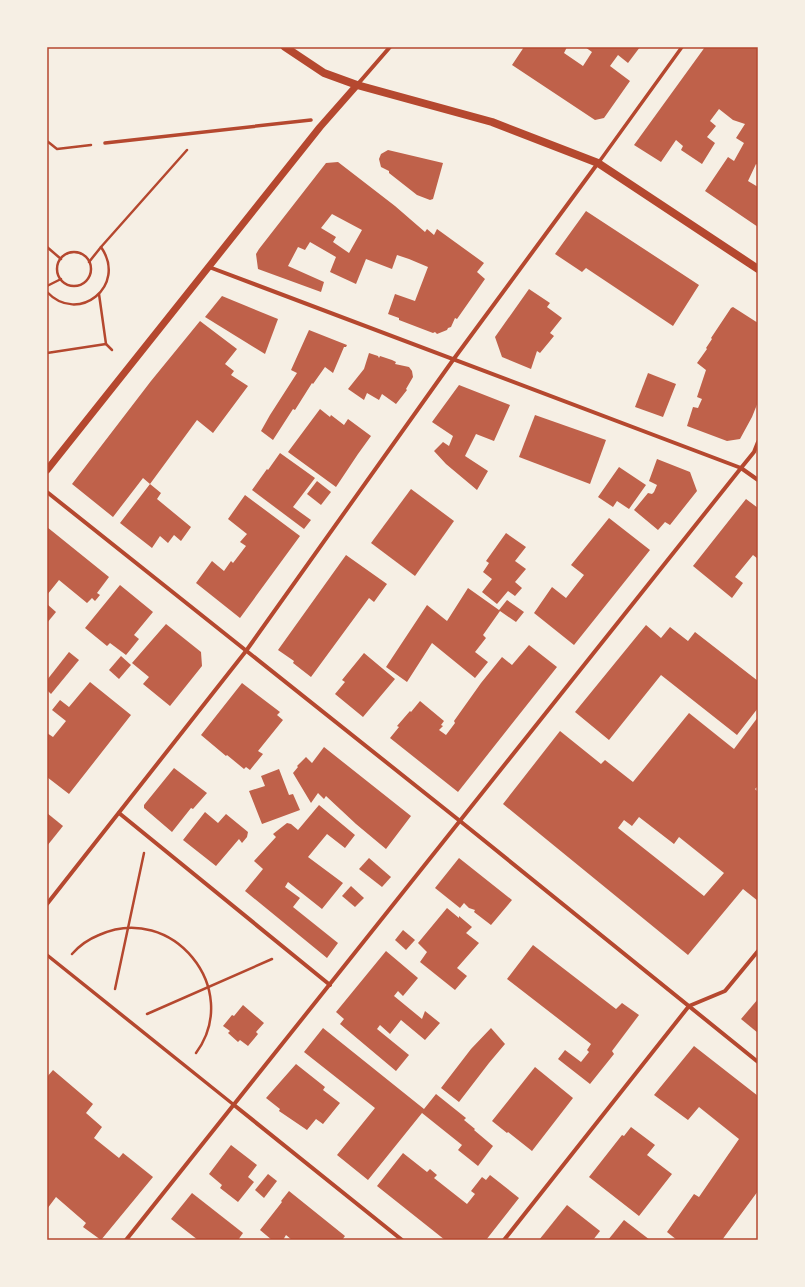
<svg xmlns="http://www.w3.org/2000/svg" width="805" height="1287" font-family="'Exo 2',sans-serif">
	<style>
		.building { fill: #bf614a; fill-rule: evenodd }
		.lines { fill: none; stroke-linecap: round; stroke-linejoin: round }
		.path { stroke: #b5482f; stroke-width: 2.5 }
		.pedestrian { stroke: #b5482f; stroke-width: 3.5 }
		.minor { stroke: #b5482f; stroke-width: 4 }
		.tertiary { stroke: #b5482f; stroke-width: 7 }
		.secondary { stroke: #b5482f; stroke-width: 8 }
		.neatline { fill: none; stroke: #b5482f; stroke-width: 1.5 }
	</style>
	<rect width="100%" height="100%" fill="#f6efe4"/>
	<!-- building -->
	<g class="building">
		<path d="M524,47H567L564,53L583,66L592,52L585,47H640L628,63L618,55L610,66L630,81L604,118L595,120L512,65Z"/>
		<path d="M705,47H758V165L756,164L748,181L758,187V227L705,191L728,157L734,161L744,143L736,138L745,124L733,120L719,109L710,121L716,126L707,137L715,143L702,164L681,150L683,146L676,140L661,162L634,145Z"/>
		<path d="M388,150L443,163L433,199L430,200L417,195L389,173V171L381,167L379,159L381,154Z"/>
		<path d="M338,162L395,206L425,232L427,229L434,235L437,229L484,263L477,272L485,279L457,319L455,318L451,327L448,328L447,330L437,334L435,332L433,333L399,320V318L388,314L395,294L415,301L428,267L409,259L397,255L392,269L366,259L356,284L330,272L336,257L310,242L305,250L298,247L288,266L324,282L321,292L258,269L256,254L259,249L326,163ZM332,214L362,230L349,253L333,242L336,237L321,228Z"/>
		<path d="M586,211L699,285L673,326L586,268L582,272L555,254Z"/>
		<path d="M529,289L550,303L547,307L562,318L550,333L554,336L540,353L537,351L531,369L502,357L495,337Z"/>
		<path d="M222,296L278,319L265,354L205,317Z"/>
		<path d="M733,307L758,323V402L752,417L740,439L727,441L687,426L693,407L698,408L702,399L697,397L706,370L697,363L707,349L706,348L712,339L711,338L731,308Z"/>
		<path d="M200,321L237,349L225,364L234,371L231,375L248,386L213,433L197,420L150,484L143,478L113,517L72,484L151,381Z"/>
		<path d="M309,330L347,345L346,347H344L333,373L325,367L313,384L312,383L295,410L293,409L273,440L261,431L270,415L297,373L291,370Z"/>
		<path d="M369,353L378,356L379,358L380,356L392,360L396,362L395,364L409,367L412,371L413,377L406,389L407,390L396,404L382,394L379,400L367,393L364,400L348,389L364,369Z"/>
		<path d="M648,373L676,384L663,417L635,407Z"/>
		<path d="M459,385L510,405L494,441L476,434L465,456L488,471L477,490L446,464L434,451L443,442L449,446L453,436L432,422Z"/>
		<path d="M320,409L330,417L331,415L344,425L348,419L371,436L358,454L336,487L288,452Z"/>
		<path d="M535,415L606,440L590,484L519,457Z"/>
		<path d="M280,453L315,478L293,507L311,520L304,529L252,490L267,469L268,470Z"/>
		<path d="M657,459L690,472L697,491L670,525L665,522L658,530L634,510L648,493L652,494L654,492L657,485L649,481Z"/>
		<path d="M619,467L646,485L629,509L617,501L613,507L598,497Z"/>
		<path d="M317,481L331,492L321,505L307,494Z"/>
		<path d="M150,484L161,493L157,499L191,527L181,541L174,535L168,543L160,536L152,548L120,523Z"/>
		<path d="M411,489L454,521L415,576L371,543Z"/>
		<path d="M245,495L300,536L240,618L196,583L212,561L224,571L231,561L233,563L246,546L240,542L247,534L228,519Z"/>
		<path d="M746,499L758,508V559L753,555L735,577L743,583L732,598L693,566Z"/>
		<path d="M609,518L650,550L574,645L534,613L552,587L566,598L584,575L571,565Z"/>
		<path d="M47,527L109,577L97,593L100,595L95,601L92,598L87,603L59,580L47,595Z"/>
		<path d="M506,533L526,547L515,561L526,569L515,582L522,588L515,596L508,591L497,604L482,592L492,579L483,572L489,563L486,561Z"/>
		<path d="M346,555L387,584L374,602L369,598L311,677L293,663L294,661L278,650Z"/>
		<path d="M120,585L153,612L134,635L139,639L126,655L110,643L107,646L85,628Z"/>
		<path d="M468,588L499,610L507,600L524,612L516,622L500,611L483,635L486,638L475,652L488,662L475,678L432,643L407,682L386,667L427,605L447,621Z"/>
		<path d="M47,604L56,612L47,623Z"/>
		<path d="M166,624L201,652L202,666L170,706L143,684L149,677L132,663Z"/>
		<path d="M646,625L661,638L670,627L688,641L695,632L758,681V708L737,735L661,675L609,740L575,712Z"/>
		<path d="M529,645L557,667L458,792L390,738L399,727L397,726L410,711L411,712L420,701L444,721L441,725L443,726L439,730L446,735L455,723L454,721L481,683L502,657L512,665Z"/>
		<path d="M69,652L79,660L51,694L47,690V680Z"/>
		<path d="M364,653L395,679L363,717L335,694L345,682L342,680Z"/>
		<path d="M121,656L131,665L119,679L109,670Z"/>
		<path d="M90,682L131,715L69,794L47,777V733L53,737L66,721L52,710L60,700L69,707Z"/>
		<path d="M242,683L280,712L277,715L283,720L258,751L263,754L250,770L246,767L244,769L227,755L226,756L201,735Z"/>
		<path d="M689,713L734,749L758,717V786L755,789L758,792V901L743,889L688,955L503,804L560,731L601,764L605,760L633,782ZM639,817L674,844L679,837L724,873L704,896L618,828L624,820L632,826Z"/>
		<path d="M324,747L411,816L386,849L356,824L326,796L324,799L318,793L311,803L293,773L298,767L297,766L306,757L312,763Z"/>
		<path d="M174,768L207,793L193,809L191,808L172,832L144,808V805Z"/>
		<path d="M279,769L289,795L293,794L300,810L262,824L249,791L265,786L261,776Z"/>
		<path d="M319,805L355,835L345,848L327,834L308,857L343,883L322,909L288,882L285,887L300,898L293,907L338,943L327,958L245,891L263,869L254,861L276,837L273,834L287,823L291,824L298,830Z"/>
		<path d="M205,812L218,823L226,814L248,832L247,837L242,843L239,839L216,866L183,840Z"/>
		<path d="M47,813L63,826L47,846Z"/>
		<path d="M369,858L391,877L382,887L359,869Z"/>
		<path d="M459,858L512,900L491,925L474,912L475,910L469,908L464,903L460,908L435,888Z"/>
		<path d="M351,886L364,898L355,907L342,896Z"/>
		<path d="M447,908L459,918V916L472,927L466,933L479,943L457,968L467,976L455,990L420,962L427,952L418,943Z"/>
		<path d="M403,930L415,940L406,950L395,940Z"/>
		<path d="M533,945L616,1009L622,1003L639,1015L612,1051L614,1054L590,1084L558,1059L565,1050L581,1062L589,1052L587,1050L591,1044L507,979Z"/>
		<path d="M386,951L418,978L403,996L398,991L394,996L422,1019L425,1011L440,1023L425,1040L401,1020L390,1034L380,1025L377,1029L409,1055L396,1071L340,1024L344,1019L336,1012Z"/>
		<path d="M758,999V1033L741,1019Z"/>
		<path d="M243,1005L264,1023L256,1032L258,1034L248,1046L240,1040L238,1042L228,1033L230,1031L223,1026L232,1015L234,1016Z"/>
		<path d="M323,1028L424,1109L436,1094L466,1118L464,1120L475,1129L474,1130L493,1146L478,1166L458,1150L462,1145L422,1113L368,1180L337,1155L375,1108L304,1052Z"/>
		<path d="M491,1028L505,1044L489,1063L459,1102L441,1088L471,1049Z"/>
		<path d="M694,1046L758,1096V1191L722,1240H677L667,1232L694,1194L699,1197L739,1139L699,1107L688,1120L654,1095Z"/>
		<path d="M296,1064L325,1087L323,1090L340,1103L323,1124L316,1119L307,1130L279,1111L280,1109L266,1098Z"/>
		<path d="M535,1067L573,1098L532,1151L508,1132L507,1133L492,1121Z"/>
		<path d="M53,1070L93,1104L86,1113L102,1127L94,1138L119,1158L123,1153L153,1177L101,1240L83,1227L86,1223L56,1197L47,1209V1077Z"/>
		<path d="M631,1127L655,1145L647,1155L672,1174L639,1216L589,1177L622,1135L624,1136Z"/>
		<path d="M231,1145L257,1165L248,1177L254,1182L238,1202L220,1188L222,1185L209,1174Z"/>
		<path d="M403,1153L427,1172L430,1169L437,1175L434,1178L467,1204L475,1194L471,1191L482,1177L486,1180L490,1175L519,1198L486,1240H445L377,1186Z"/>
		<path d="M268,1174L277,1181L264,1198L255,1190Z"/>
		<path d="M289,1191L345,1236L342,1240H292L286,1235L283,1240H272L260,1230L282,1202L281,1201Z"/>
		<path d="M192,1193L243,1233L238,1240H198L171,1219Z"/>
		<path d="M567,1205L600,1231L593,1240H539Z"/>
		<path d="M624,1220L650,1240H608Z"/>
	</g>
	<g class="lines">
		<!-- path -->
		<g class="path">
			<path d="M47,141L57,149L91,145"/>
			<path d="M47,247L61,259"/>
			<circle cx="74" cy="269" r="17"/>
			<path d="M89,262L101,247L187,150"/>
			<path d="M47,286L61,279"/>
			<path d="M47,292C78,325 128,286 101,247"/>
			<path d="M99,294L106,344"/>
			<path d="M47,353L106,344L112,350"/>
			<path d="M72,954C79,946 89,939 99,935C172,902 243,989 196,1053"/>
			<path d="M115,989L144,853"/>
			<path d="M147,1014L272,959"/>
		</g>
		<!-- pedestrian -->
		<g class="pedestrian">
			<path d="M105,143L311,120"/>
			<path d="M599,162L682,47"/>
			<path d="M47,955L234,1105"/>
		</g>
		<!-- minor -->
		<g class="minor">
			<path d="M357,85L390,47"/>
			<path d="M209,267L741,468L758,480"/>
			<path d="M47,492L460,821L758,1062"/>
			<path d="M119,813L330,985"/>
			<path d="M47,904L246,651L453,360L598,163"/>
			<path d="M234,1105L402,1240"/>
			<path d="M126,1240L741,468L754,452L758,442"/>
			<path d="M504,1240L689,1006L725,991L758,951"/>
		</g>
		<!-- tertiary -->
		<path class="tertiary" d="M47,470L320,127L357,85"/>
		<!-- secondary -->
		<path class="secondary" d="M285,47L324,73L357,85L492,122L598,163L758,269"/>
	</g>
	<!-- border -->
	<rect width="805" height="1287" fill="none" stroke="#f6efe4" stroke-width="96"/>
	<rect x="48" y="48" width="709" height="1191" class="neatline"/>
</svg>
